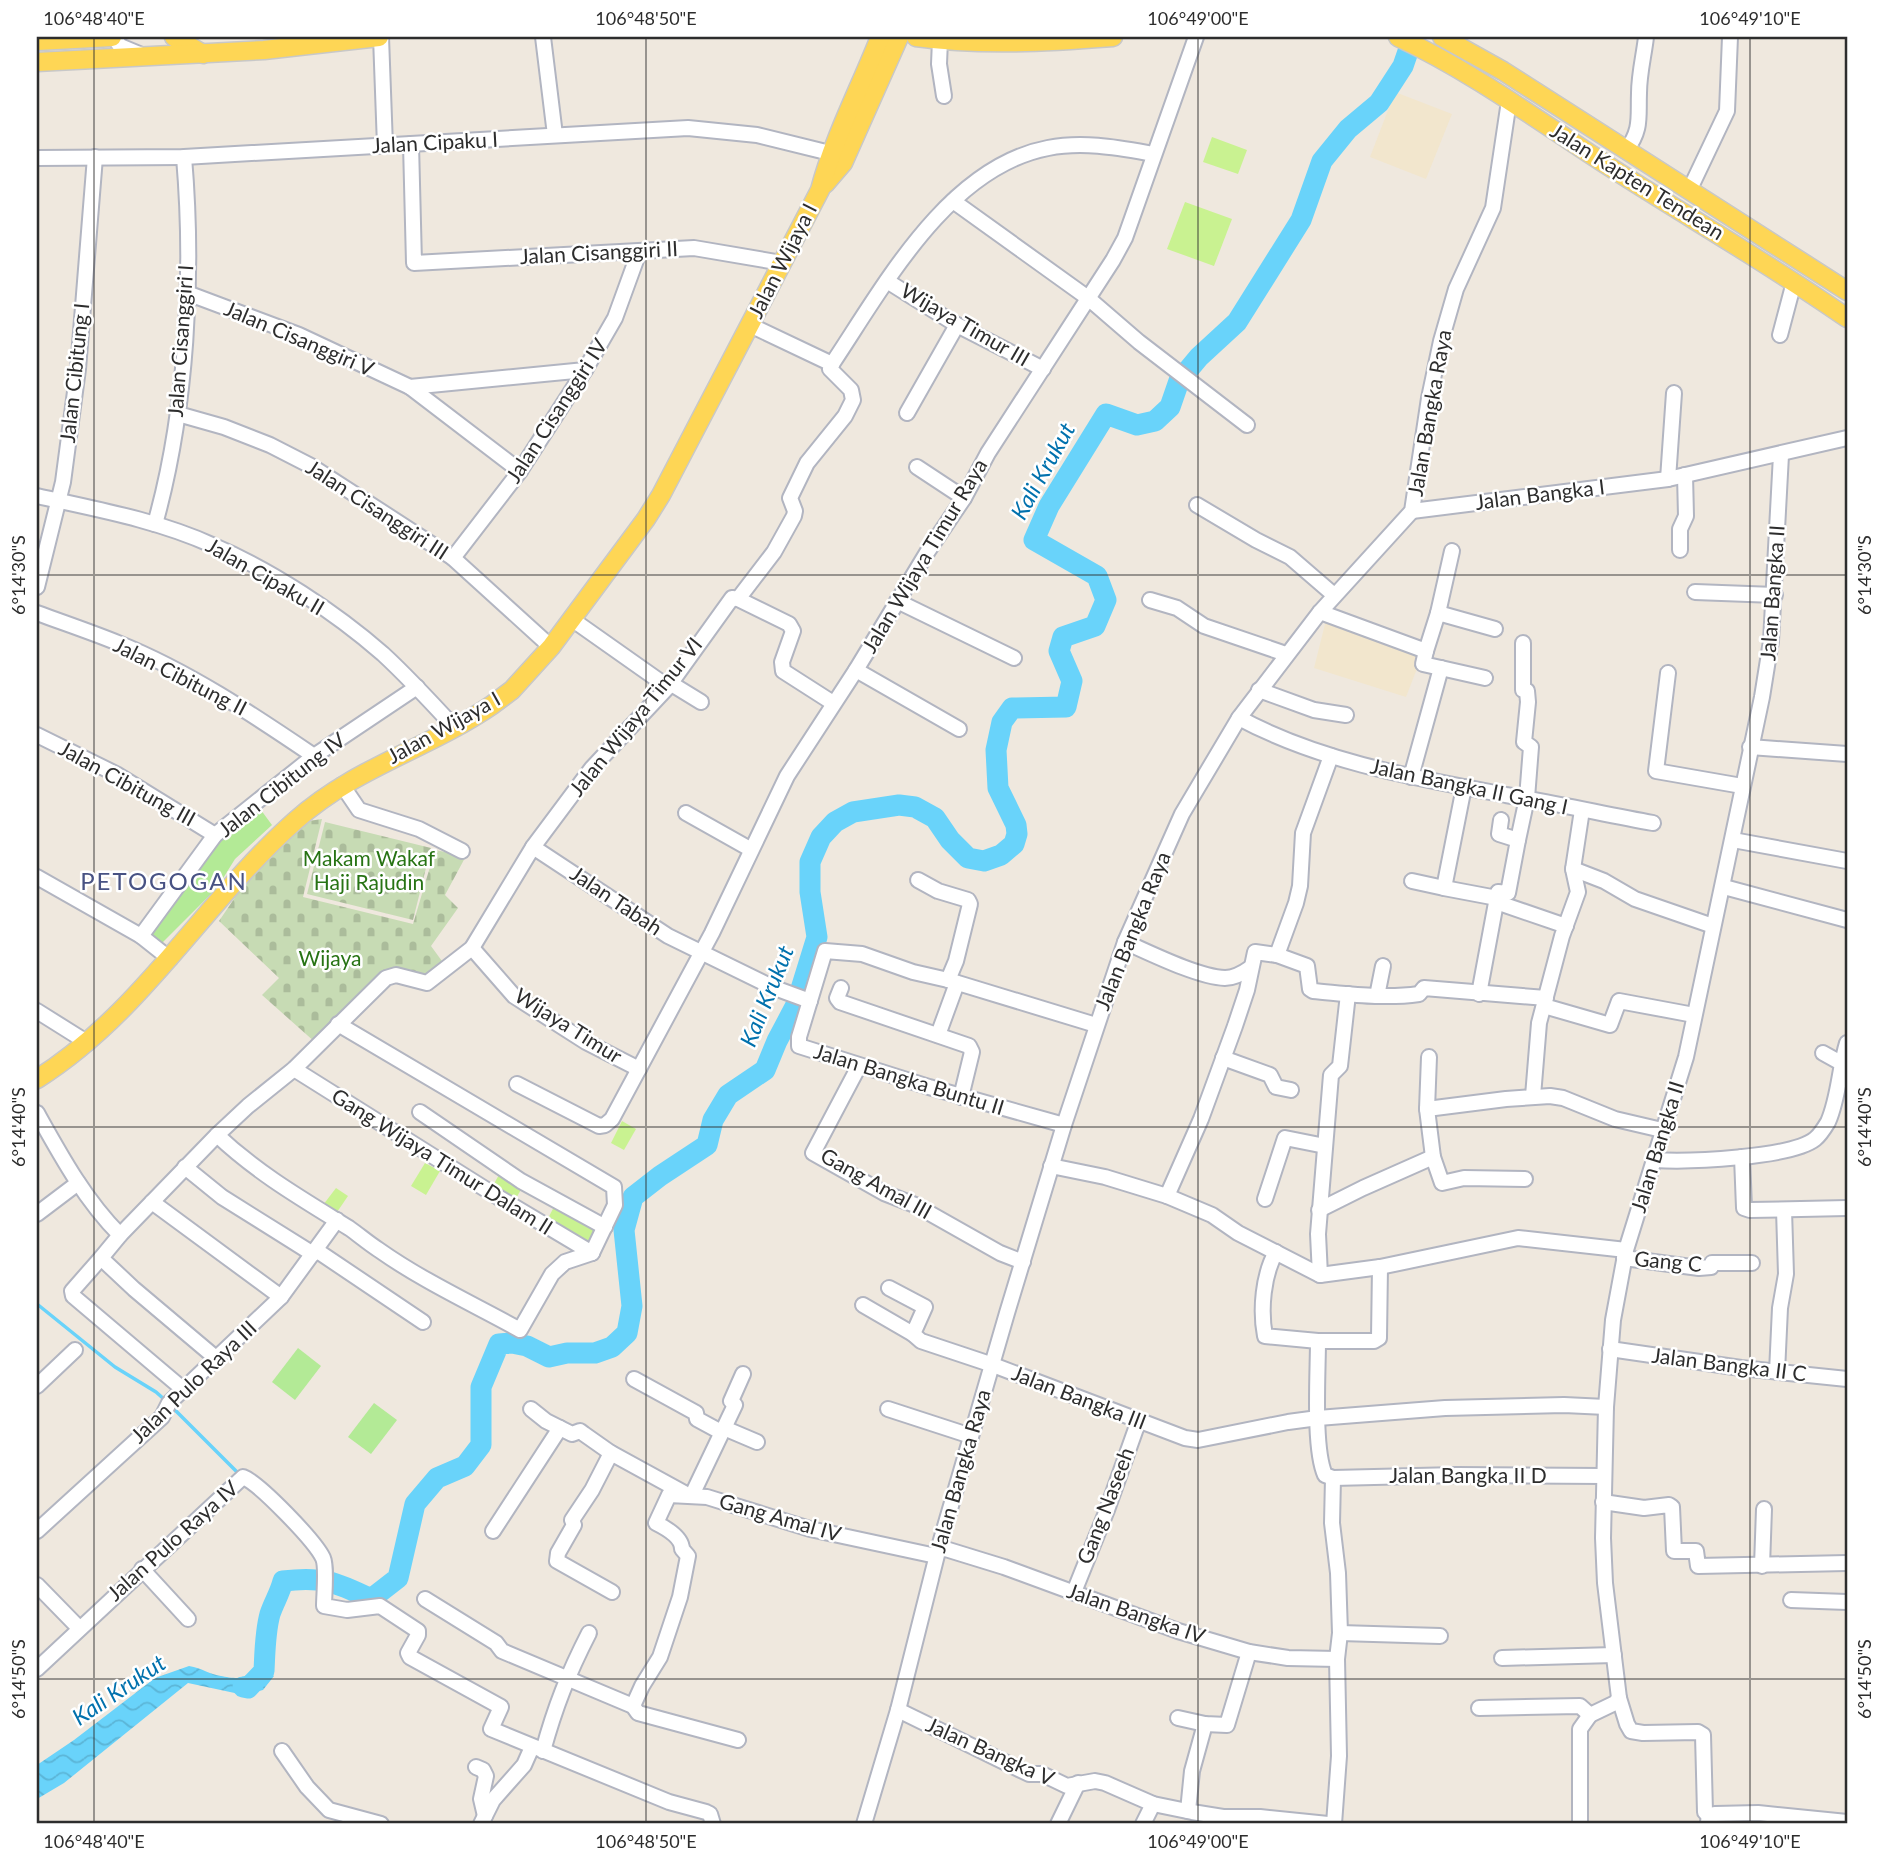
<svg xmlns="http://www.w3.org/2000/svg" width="1884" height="1861" font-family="Lato,sans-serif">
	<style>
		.education { fill: #f2e6cd }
		.cemetery { fill: url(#cemetery-stones) }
		.park { fill: #b3ea96 }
		.pitch { fill: #c9f291 }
		.water { fill: url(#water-waves) }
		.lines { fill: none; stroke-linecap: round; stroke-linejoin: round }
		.stream { stroke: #69d3fa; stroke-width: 3.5 }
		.river { stroke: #69d3fa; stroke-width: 21 }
		.minor-casing { stroke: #b2b5c1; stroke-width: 18 }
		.major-casing { stroke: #c8c8c8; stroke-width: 21 }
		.minor { stroke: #fff; stroke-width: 14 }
		.major { stroke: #fed655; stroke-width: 18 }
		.ticks { fill: none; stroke: #2d2d2d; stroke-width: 2; stroke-opacity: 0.45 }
		.labels { text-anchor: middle; stroke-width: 5; stroke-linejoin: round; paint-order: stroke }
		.street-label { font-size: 21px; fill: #2d2d2d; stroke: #fff }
		.park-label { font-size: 21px; fill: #277314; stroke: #fff }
		.water-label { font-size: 23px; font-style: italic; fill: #0171ad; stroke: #fff }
		.quarter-label { font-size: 24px; letter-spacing: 2px; fill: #485283; stroke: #fff }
		.neatline { fill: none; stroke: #2d2d2d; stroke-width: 2.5 }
		.ticks-label { font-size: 18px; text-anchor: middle; fill: #2d2d2d }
	</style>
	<defs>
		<pattern id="cemetery-stones" width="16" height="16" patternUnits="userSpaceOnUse" patternTransform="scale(1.75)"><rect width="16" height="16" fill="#c7dbb4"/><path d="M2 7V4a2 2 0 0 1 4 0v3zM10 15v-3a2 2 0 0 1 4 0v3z" fill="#abbc9b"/></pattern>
		<pattern id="water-waves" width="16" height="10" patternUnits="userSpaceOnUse" patternTransform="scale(1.75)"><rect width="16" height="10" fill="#69d3fa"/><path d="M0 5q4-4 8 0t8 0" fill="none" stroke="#5bb5d7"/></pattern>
	</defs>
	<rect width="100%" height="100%" fill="#efe8de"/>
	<!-- education -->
	<g class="education">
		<path d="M1395,92L1452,114L1426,179L1370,157Z"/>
		<path d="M1326,620L1423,653L1406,697L1314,668Z"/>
	</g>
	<!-- cemetery -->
	<g class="cemetery">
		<path d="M322,819L303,897L413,924L435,850L466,856L445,895L458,908L431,946L447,968L426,991L393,974L316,1043L262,995L279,978L219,921L259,862L302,822Z"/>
		<path d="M325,822L431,848L413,920L307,894Z"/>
	</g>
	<!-- park -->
	<g class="park">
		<path d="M258,806L272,825L235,859L217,888L158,947L147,937L215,842Z"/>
		<path d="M298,1348L321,1366L295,1400L272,1382Z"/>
		<path d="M374,1403L397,1420L371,1454L348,1437Z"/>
	</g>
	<!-- pitch -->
	<g class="pitch">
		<path d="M1212,137L1247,150L1238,174L1203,162Z"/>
		<path d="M1185,202L1232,219L1214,266L1167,249Z"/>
		<path d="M622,1121L636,1129L624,1150L611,1143Z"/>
		<path d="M425,1163L440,1171L426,1195L411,1186Z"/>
		<path d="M500,1173L523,1186L514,1202L491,1189Z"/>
		<path d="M336,1188L348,1196L333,1218L320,1209Z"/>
		<path d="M556,1203L601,1228L590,1249L545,1224Z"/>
	</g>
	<!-- water -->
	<path class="water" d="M189,1666C202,1668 211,1675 221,1676C225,1677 233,1678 237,1678C255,1675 253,1666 274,1676L263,1690L244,1695L188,1683L64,1783L37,1799V1765L74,1740L155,1678Z"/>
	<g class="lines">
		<!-- stream -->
		<g class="stream">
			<path d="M37,1304L115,1367L156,1392L165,1400"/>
			<path d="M173,1408L239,1474"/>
		</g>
		<!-- river -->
		<path class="river" d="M243,1687L248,1688L264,1671C265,1652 265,1632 270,1614C274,1602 280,1593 283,1581C322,1576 336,1582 371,1599L398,1578L415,1504L437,1478L465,1466L481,1445V1387L499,1344L512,1343L527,1346L549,1357L567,1353H595L612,1347L627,1333L632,1306L624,1230L633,1197L660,1176L707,1145L713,1120L728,1095L765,1070L777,1041L796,1005L817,937L810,892V862L821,837L835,822L853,812L899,805L915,807L935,818L950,840L968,858L984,861L1001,855L1014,844L1017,834L1016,825L998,788L996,750L1002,722L1012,708L1066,707L1072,681L1059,651L1063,637L1095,626L1106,600L1097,576L1034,540L1049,506L1106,414L1137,425L1155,421L1170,407L1179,381L1199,357L1237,322L1301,220L1322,161L1348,129L1379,103L1403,66L1413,37"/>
		<defs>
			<g id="minor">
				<path d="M114,37L120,46L144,56"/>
				<path d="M381,37L385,146"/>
				<path d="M543,37L555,135"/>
				<path d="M940,40L939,64L944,96"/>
				<path d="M411,144L414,263L694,248L782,263"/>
				<path d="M1626,151C1642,129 1638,118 1639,93C1639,74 1644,55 1646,37"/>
				<path d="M37,158L184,157L688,128L757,135L830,153"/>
				<path d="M1689,191L1727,111L1730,37"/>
				<path d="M953,201L1088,298L1139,342L1247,425"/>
				<path d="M887,281L957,325L1043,369"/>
				<path d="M187,293L299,335L410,387L520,471"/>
				<path d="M750,325L832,364"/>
				<path d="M1780,335L1794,282"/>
				<path d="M832,364C884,286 948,167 1048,148C1084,141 1119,148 1154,154"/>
				<path d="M410,387L585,370"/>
				<path d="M907,413L957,325"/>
				<path d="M178,414L224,427L270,445L311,466L453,558L551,647"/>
				<path d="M917,467L964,498"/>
				<path d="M1668,479L1674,393"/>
				<path d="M37,496C95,509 157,520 212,545C271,570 335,612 383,654C408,677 431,702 454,727"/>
				<path d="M1197,505L1256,540L1290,557L1334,595"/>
				<path d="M1412,511L1668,479L1847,438"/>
				<path d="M155,524C187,410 194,274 184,157"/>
				<path d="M1680,550V529L1686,516L1685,475"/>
				<path d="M453,558L520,471L585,370L615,318L639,252"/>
				<path d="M37,587L63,482L78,369L95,157"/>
				<path d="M1695,592L1775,595"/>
				<path d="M738,599L774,552L794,516L795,511L790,498L807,463L845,416L853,400L851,390L830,369L832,364"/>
				<path d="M1150,600L1177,608L1204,626L1286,654"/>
				<path d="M897,601L1014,658"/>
				<path d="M1320,612L1426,651L1438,613L1495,629"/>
				<path d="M37,613C64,623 91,632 118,643C188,671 252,714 314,756"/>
				<path d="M1438,613L1452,551"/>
				<path d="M573,620L668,687"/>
				<path d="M1426,651L1423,664L1485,678"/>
				<path d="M856,670L959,729"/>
				<path d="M1668,673L1656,771L1742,786"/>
				<path d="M670,683L701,702"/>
				<path d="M1259,690L1314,710L1346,715"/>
				<path d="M1239,718C1321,762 1415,778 1506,795C1555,803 1604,814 1653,823"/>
				<path d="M37,735L116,774L215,835"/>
				<path d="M1750,747L1847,754"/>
				<path d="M1411,777L1441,668"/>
				<path d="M342,785L359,810L419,829L462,851"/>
				<path d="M686,813L750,849"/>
				<path d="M1518,840L1527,798L1531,747L1524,742L1528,702L1527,691L1523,690V643"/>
				<path d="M1733,840L1847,861"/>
				<path d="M533,847L668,936L772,987L810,1001"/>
				<path d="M1573,869L1604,881L1635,899L1713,926"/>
				<path d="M37,877L141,936L170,959"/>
				<path d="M918,880L938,891L968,900L970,904L956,961L948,980"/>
				<path d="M1412,881L1444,888L1464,787"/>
				<path d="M1724,887L1847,920"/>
				<path d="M1444,888L1497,898"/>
				<path d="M1496,902L1566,926"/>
				<path d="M141,936L215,835L314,756L417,687"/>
				<path d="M1125,942C1150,953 1198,977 1225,978C1234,978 1243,973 1250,968"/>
				<path d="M472,948L514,996L586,1042L639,1069"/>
				<path d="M1277,955L1296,903L1300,886L1303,833L1331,756"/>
				<path d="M841,988L837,998L840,1002L969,1046L972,1052L961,1097"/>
				<path d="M1479,994L1498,892L1508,893L1518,840L1499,834L1501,820"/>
				<path d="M1377,996L1383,966"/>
				<path d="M1544,1006L1610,1025L1619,1001L1694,1015"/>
				<path d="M37,1011L88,1043"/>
				<path d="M338,1024L614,1187L615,1205L592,1253"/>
				<path d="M938,1035L957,983"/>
				<path d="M1823,1053L1841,1063"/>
				<path d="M1429,1057L1427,1109L1506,1099L1550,1096L1563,1098L1615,1119L1662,1130"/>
				<path d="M1223,1058L1270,1075L1276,1087L1291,1090"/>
				<path d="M859,1066L813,1153L884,1193L915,1205L1000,1253L1023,1262"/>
				<path d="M294,1069L498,1197L592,1253"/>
				<path d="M517,1084L599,1126L605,1125L612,1119L712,933L787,776L856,670L928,551L964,498L988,453L1113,260L1125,238L1196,37"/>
				<path d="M1533,1096L1539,1023L1562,936L1578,892L1573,869L1582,810"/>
				<path d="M1427,1109L1433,1157L1442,1183L1464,1178L1525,1179"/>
				<path d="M420,1112L521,1181L605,1227"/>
				<path d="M37,1113C61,1156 85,1200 120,1235"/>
				<path d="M1064,1125L929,1087L799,1046V1037L825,951L862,954L913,972L948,980L1096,1025"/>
				<path d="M217,1135C257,1173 302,1199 349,1228C359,1235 368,1243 379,1250C423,1281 473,1304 520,1330L552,1274L565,1262L592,1253"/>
				<path d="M1742,1157L1744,1208L1750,1210L1847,1208"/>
				<path d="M1655,1160C1687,1162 1791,1158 1815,1139C1820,1135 1825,1127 1828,1122C1839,1097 1839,1069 1847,1043"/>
				<path d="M1051,1166L1105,1177L1167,1196L1212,1215L1238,1233L1320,1275L1380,1267L1518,1238L1626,1250"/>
				<path d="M185,1167L222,1197L313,1254"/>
				<path d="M1167,1196L1201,1119L1235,1026L1247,990L1255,952L1277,955L1307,966L1310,989L1313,991C1349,994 1384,999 1419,994L1424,988L1546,998"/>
				<path d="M1265,1199L1285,1138L1325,1146"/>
				<path d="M152,1202L281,1297"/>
				<path d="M1319,1210L1363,1188L1433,1157"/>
				<path d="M37,1214L78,1183"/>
				<path d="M316,1250L423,1322"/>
				<path d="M1276,1252C1263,1275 1260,1310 1265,1336L1318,1341H1374L1379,1338L1380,1267"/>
				<path d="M101,1258L72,1291L73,1296L184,1390"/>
				<path d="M1624,1258L1699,1268L1711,1267L1712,1263H1752"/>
				<path d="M1320,1275L1318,1234L1331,1075L1340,1066L1348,994"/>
				<path d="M889,1288L925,1307L913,1334L921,1341L993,1365L1185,1438L1198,1440L1288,1422L1318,1418L1445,1408L1564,1405L1606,1407"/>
				<path d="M863,1305L913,1334"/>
				<path d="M1318,1341C1318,1373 1313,1448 1325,1475L1333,1478L1457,1475L1604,1476"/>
				<path d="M1610,1349L1741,1368L1847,1379"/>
				<path d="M217,1359L134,1289L101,1258L120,1235L217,1135L248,1106L294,1069L386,978L396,975L427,983L472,948L533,847L592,768L668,687L732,598L738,599L789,624L793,631L782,662L783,671L833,703"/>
				<path d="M1777,1372L1780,1308L1786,1274L1784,1210"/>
				<path d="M743,1374L731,1401L735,1405L724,1428L757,1442"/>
				<path d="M634,1379L696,1413L697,1419L721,1432"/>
				<path d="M37,1386L75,1350"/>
				<path d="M531,1409L546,1421L572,1434L580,1431L584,1434L611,1453L684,1493"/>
				<path d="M888,1409L971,1436"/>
				<path d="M611,1453L592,1490L572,1520L574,1525L558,1553L557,1561L612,1592"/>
				<path d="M1333,1478L1332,1523L1338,1573L1340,1633L1337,1659L1339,1756L1334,1824"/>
				<path d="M692,1495L724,1428"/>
				<path d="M1603,1502L1644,1508L1669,1505L1672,1507L1674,1551H1696L1698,1566L1847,1563"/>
				<path d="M37,1531L162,1417L169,1403L281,1297L337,1220"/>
				<path d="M493,1531L560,1428"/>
				<path d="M939,1547L1004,1567L1178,1631L1249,1652L1288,1658L1337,1659"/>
				<path d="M1762,1566L1764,1509"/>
				<path d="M142,1569L188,1619"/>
				<path d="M37,1585L79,1628"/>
				<path d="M1074,1592L1107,1510L1139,1420"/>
				<path d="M425,1599L496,1643L502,1651L633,1706L638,1713L738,1740"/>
				<path d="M1791,1600L1847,1602"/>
				<path d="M1340,1633L1440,1636"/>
				<path d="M1502,1658L1614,1655"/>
				<path d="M37,1669L243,1477C259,1483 315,1541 323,1558C327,1567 324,1595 324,1606L347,1610L380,1606L418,1631V1635L408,1653L410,1657L501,1707L491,1729L669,1802L706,1812L710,1814L713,1824"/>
				<path d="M1619,1698L1627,1724L1631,1731L1643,1733L1698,1732L1703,1735L1705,1812L1709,1816"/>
				<path d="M633,1706L642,1686L660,1657L680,1597L688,1556L682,1549C682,1537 666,1528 656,1523L669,1495L707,1497L810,1529L936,1556"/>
				<path d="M1479,1708L1580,1706L1590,1715"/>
				<path d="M898,1710L1029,1774H1042L1067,1786L1095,1781L1105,1783L1153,1804L1192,1812L1223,1817H1260L1328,1824"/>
				<path d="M1178,1718L1205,1724L1227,1725L1249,1652"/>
				<path d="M282,1751L307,1787L329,1810L381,1824"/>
				<path d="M543,1751C555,1707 568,1674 589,1633"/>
				<path d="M476,1767L483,1770L486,1776L481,1799L485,1816"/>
				<path d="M1188,1811L1192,1771L1205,1724"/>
				<path d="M1708,1822L1709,1816L1715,1814L1758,1813L1847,1822"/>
				<path d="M481,1824L493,1800L524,1765L532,1747"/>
				<path d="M864,1824L898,1710L939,1547L1007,1313L1064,1125L1125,942L1182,814L1239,718L1320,612L1412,511L1429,398L1441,341L1456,289L1493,208L1509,101"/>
				<path d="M1058,1824L1078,1783"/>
				<path d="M1143,1824L1153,1804"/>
				<path d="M1580,1824V1729L1590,1715L1615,1703L1619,1698L1605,1583L1603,1538L1606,1407L1613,1320L1626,1250L1686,1057L1762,697L1771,641L1781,455"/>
			</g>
			<g id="major">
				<path d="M174,37L203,54"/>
				<path d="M916,37C982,46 1047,42 1113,37"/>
				<path d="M1398,37C1473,72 1540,122 1610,167C1689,218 1770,264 1847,318"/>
				<path d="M1442,37L1503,71L1847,291"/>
				<path d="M37,41L112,37"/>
				<path d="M37,62L264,50L379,37"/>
				<path d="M825,184L843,163L899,37"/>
				<path d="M37,1079C142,1013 204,902 295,821C355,767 428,749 492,705L512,690L551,647L646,519L661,495L820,190C834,137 860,88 880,37"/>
			</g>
		</defs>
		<!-- minor casing -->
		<use href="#minor" class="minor-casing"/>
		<!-- major casing -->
		<use href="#major" class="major-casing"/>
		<!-- minor -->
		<use href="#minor" class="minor"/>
		<!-- major -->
		<use href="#major" class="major"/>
	</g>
	<!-- ticks -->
	<path class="ticks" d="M94,37V1824M646,37V1824M1198,37V1824M1750,37V1824M37,575H1847M37,1127H1847M37,1679H1847"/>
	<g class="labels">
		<!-- street labels -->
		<g class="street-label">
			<text transform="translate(435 143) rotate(-3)" y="7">Jalan Cipaku I</text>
			<text transform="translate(1637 182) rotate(32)" y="7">Jalan Kapten Tendean</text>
			<text transform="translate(599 253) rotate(-3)" y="7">Jalan Cisanggiri II</text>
			<text transform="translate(783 261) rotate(-63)" y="7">Jalan Wijaya I</text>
			<text transform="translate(965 325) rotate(30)" y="7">Wijaya Timur III</text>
			<text transform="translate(299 339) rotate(23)" y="7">Jalan Cisanggiri V</text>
			<text transform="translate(181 341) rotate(-86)" y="7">Jalan Cisanggiri I</text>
			<text transform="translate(75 373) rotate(-84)" y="7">Jalan Cibitung I</text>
			<text transform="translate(557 411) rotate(-57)" y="7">Jalan Cisanggiri IV</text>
			<text transform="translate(1430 413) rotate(-80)" y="7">Jalan Bangka Raya</text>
			<text transform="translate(1540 495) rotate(-7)" y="7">Jalan Bangka I</text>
			<text transform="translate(377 510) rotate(33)" y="7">Jalan Cisanggiri III</text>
			<text transform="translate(925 556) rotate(-59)" y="7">Jalan Wijaya Timur Raya</text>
			<text transform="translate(265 577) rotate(30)" y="7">Jalan Cipaku II</text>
			<text transform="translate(1773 593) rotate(-86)" y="7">Jalan Bangka II</text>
			<text transform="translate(180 677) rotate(27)" y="7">Jalan Cibitung II</text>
			<text transform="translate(636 717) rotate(-51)" y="7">Jalan Wijaya Timur VI</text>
			<text transform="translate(444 728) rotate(-29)" y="7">Jalan Wijaya I</text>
			<text transform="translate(127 784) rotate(29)" y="7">Jalan Cibitung III</text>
			<text transform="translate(282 785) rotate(-38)" y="7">Jalan Cibitung IV</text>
			<text transform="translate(1469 787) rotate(12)" y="7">Jalan Bangka II Gang I</text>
			<text transform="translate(616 901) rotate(34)" y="7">Jalan Tabah</text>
			<text transform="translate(1133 931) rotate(-68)" y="7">Jalan Bangka Raya</text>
			<text transform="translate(568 1026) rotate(32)" y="7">Wijaya Timur</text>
			<text transform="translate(909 1080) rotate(17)" y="7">Jalan Bangka Buntu II</text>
			<text transform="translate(1658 1147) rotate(-73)" y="7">Jalan Bangka II</text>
			<text transform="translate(442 1162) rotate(32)" y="7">Gang Wijaya Timur Dalam II</text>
			<text transform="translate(876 1184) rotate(29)" y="7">Gang Amal III</text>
			<text transform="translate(1668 1262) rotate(5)" y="7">Gang C</text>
			<text transform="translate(1729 1365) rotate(7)" y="7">Jalan Bangka II C</text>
			<text transform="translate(194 1382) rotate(-44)" y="7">Jalan Pulo Raya III</text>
			<text transform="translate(1079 1398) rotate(21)" y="7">Jalan Bangka III</text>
			<text transform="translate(961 1471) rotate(-74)" y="7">Jalan Bangka Raya</text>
			<text x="1468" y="1483">Jalan Bangka II D</text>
			<text transform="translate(1106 1506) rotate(-69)" y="7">Gang Naseeh</text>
			<text transform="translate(780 1518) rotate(16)" y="7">Gang Amal IV</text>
			<text transform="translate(173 1541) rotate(-42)" y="7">Jalan Pulo Raya IV</text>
			<text transform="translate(1136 1614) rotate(19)" y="7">Jalan Bangka IV</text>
			<text transform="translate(990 1752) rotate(24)" y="7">Jalan Bangka V</text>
		</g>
		<!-- park labels -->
		<g class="park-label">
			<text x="369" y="866">Makam Wakaf<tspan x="369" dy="24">Haji Rajudin</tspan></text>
			<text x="330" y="966">Wijaya</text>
		</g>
		<!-- water labels -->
		<g class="water-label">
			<text transform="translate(1043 471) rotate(-61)" y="8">Kali Krukut</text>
			<text transform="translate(767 996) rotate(-68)" y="8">Kali Krukut</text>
			<text transform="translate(119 1690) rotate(-34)" y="8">Kali Krukut</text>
		</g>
		<!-- quarter labels -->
		<g class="quarter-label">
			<text x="164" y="890">PETOGOGAN</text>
		</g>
	</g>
	<!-- border -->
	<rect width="1884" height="1861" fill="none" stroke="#ffffff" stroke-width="77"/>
	<rect x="38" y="38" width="1808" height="1784" class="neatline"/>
	<g class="ticks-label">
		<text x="94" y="25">106°48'40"E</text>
		<text x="646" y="25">106°48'50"E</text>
		<text x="1198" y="25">106°49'00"E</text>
		<text x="1750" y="25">106°49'10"E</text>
		<text transform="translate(19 575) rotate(-90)" y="6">6°14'30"S</text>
		<text transform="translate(1865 575) rotate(-90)" y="6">6°14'30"S</text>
		<text transform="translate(19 1127) rotate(-90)" y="6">6°14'40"S</text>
		<text transform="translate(1865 1127) rotate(-90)" y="6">6°14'40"S</text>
		<text transform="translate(19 1679) rotate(-90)" y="6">6°14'50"S</text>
		<text transform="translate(1865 1679) rotate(-90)" y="6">6°14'50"S</text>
		<text x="94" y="1848">106°48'40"E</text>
		<text x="646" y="1848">106°48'50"E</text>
		<text x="1198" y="1848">106°49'00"E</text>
		<text x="1750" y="1848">106°49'10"E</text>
	</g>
</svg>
